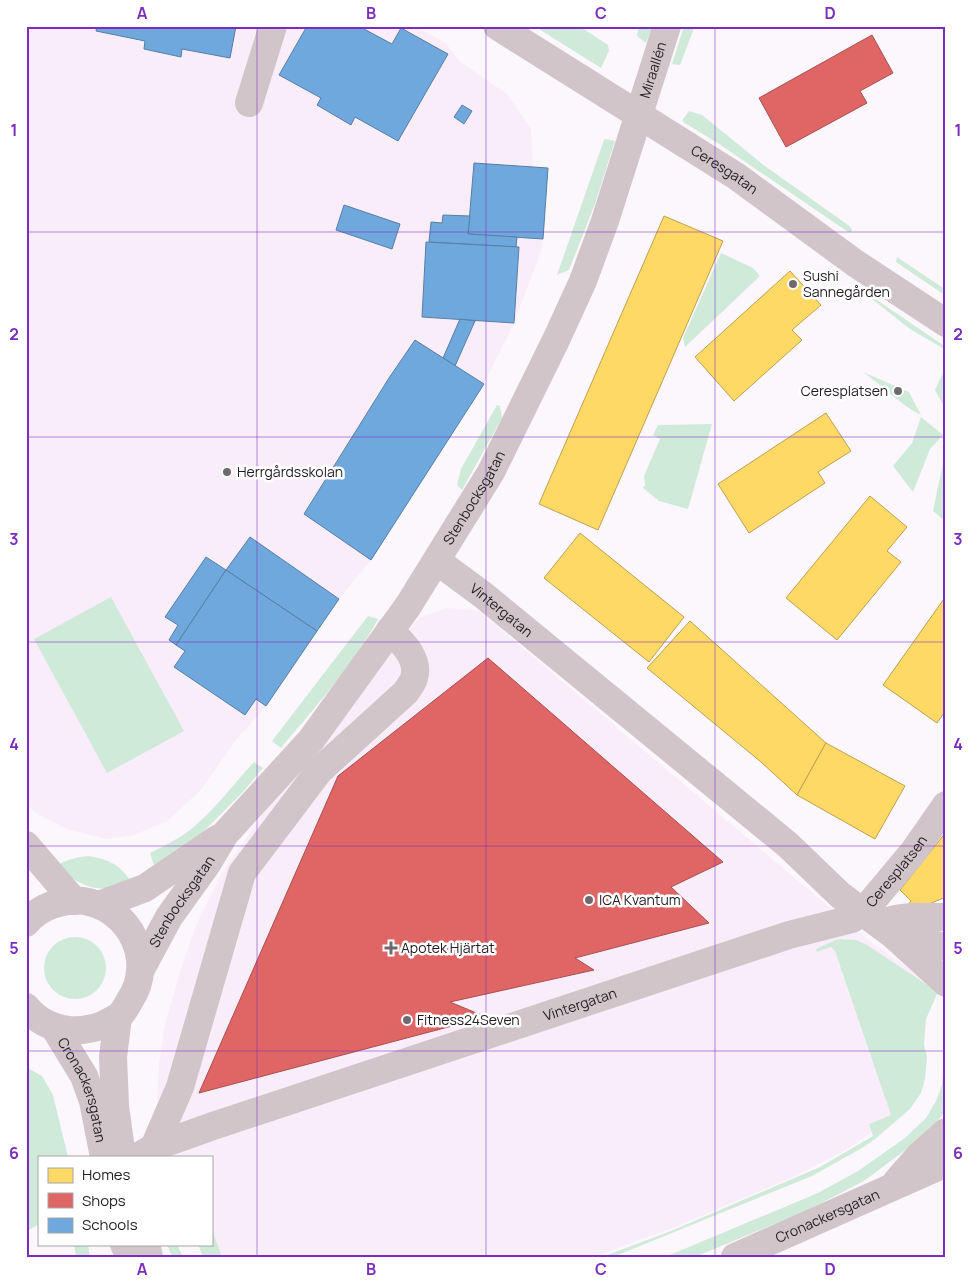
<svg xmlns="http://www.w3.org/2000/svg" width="972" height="1283" font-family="Manrope,sans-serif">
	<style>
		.built { fill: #f9edfa }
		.green { fill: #d0eada }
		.homes { fill: #ffd966; stroke: #bca151 }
		.shops { fill: #e06666; stroke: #a75051 }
		.schools { fill: #6fa8dc; stroke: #587ea4 }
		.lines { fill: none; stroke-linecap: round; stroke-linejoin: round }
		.minor { stroke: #d1c5ca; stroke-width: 28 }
		.grid { fill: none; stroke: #7b2cbf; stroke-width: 1; stroke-opacity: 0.55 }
		.poi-dot { fill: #6e696e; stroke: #fff; stroke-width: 2 }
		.labels { text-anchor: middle; stroke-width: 5; stroke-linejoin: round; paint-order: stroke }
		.street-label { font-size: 14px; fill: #211d21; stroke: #fff }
		.poi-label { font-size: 14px; fill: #211d21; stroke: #fff; text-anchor: start }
		.neatline { fill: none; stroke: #7b2cbf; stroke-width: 2 }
		.grid-label { font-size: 16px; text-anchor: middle; font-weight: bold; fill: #7b2cbf }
	</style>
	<rect width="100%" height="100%" fill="#fcf7fc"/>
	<!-- built -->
	<g class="built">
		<path d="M26,26H413L446,43L459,61L507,94L531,129L533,167L548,168L542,248L514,323L484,384L371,560L339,599L266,706L235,741L201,790L167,821L134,835L106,839L67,829L37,814L26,803Z"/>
		<path d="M447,608L479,611L873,944L937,987L922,1022L896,1115L846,1150L791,1178L680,1225L593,1257H204L197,1244H211V1157H167L157,1100L159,1063L165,1025L179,975L197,923L223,871L277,794L420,617Z"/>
	</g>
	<!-- green -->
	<g class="green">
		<path d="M534,26H579L608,45L609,51L601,68Z"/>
		<path d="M639,26H653L646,43L637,36Z"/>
		<path d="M684,26H695L680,65L672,64Z"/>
		<path d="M689,111L702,115L765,166L848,225L852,229L851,232H848L719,144L683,122V119Z"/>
		<path d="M606,139L615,141L595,204L569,270L557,275L604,140Z"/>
		<path d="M721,253L753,268L760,276L685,347L683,338Z"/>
		<path d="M897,257L946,290V296L896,262Z"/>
		<path d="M871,296L946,347V350L910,329L872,299Z"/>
		<path d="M946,366V410L935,390Z"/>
		<path d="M863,372L909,392L921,415C901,406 882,385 863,372Z"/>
		<path d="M497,405L500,406L502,418L462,490L457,485L461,469Z"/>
		<path d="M921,417L943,435L930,449L913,492L893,466L912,443Z"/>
		<path d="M712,424L688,509L659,501L643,488L645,485L644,476L660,439L653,435L658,425Z"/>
		<path d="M946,461V522L933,511L943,463Z"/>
		<path d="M111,597L184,731L107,773L34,639Z"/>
		<path d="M368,616L378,619C353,666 315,707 281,748L272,741Z"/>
		<path d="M254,762L263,768L243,792L193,842L155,869L150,853C164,846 178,839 190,830C214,811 233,784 254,762Z"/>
		<path d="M88,856C108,859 119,864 130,880C123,883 115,887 107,888C87,891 70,877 56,866C66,860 76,857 88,856Z"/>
		<circle cx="75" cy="968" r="31"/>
		<path d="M838,939L856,940L867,945L938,992L926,1019L924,1044L927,1057L925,1079L921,1093L910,1109L875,1139L862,1148L812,1176L613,1257H602L671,1231L820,1167L873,1136L869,1124L891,1115L835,951L831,947L817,952L816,949Z"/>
		<path d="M946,1030V1111L924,1136L864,1181L808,1210L695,1257H665L818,1193L858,1171L905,1138L926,1118L937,1099L942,1084Z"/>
		<path d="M26,1067L42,1076L53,1095L68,1157H39V1224L26,1232Z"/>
		<path d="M211,1227L222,1257H203L198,1244H211Z"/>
		<path d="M74,1244H88L90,1257H76Z"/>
		<path d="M167,1244H177L183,1257H172Z"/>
	</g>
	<!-- homes -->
	<g class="homes">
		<path d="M664,216L723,241L598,530L539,504Z"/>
		<path d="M790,271L821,305L792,330L802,340L734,401L695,357Z"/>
		<path d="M826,413L851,451L818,472L825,483L749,533L718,484Z"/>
		<path d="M870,496L907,527L887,551L901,562L837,640L786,598Z"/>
		<path d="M580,533L684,617L649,662L544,578Z"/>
		<path d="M946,596V710L937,723L883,685Z"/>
		<path d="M690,621L826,743L797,795L761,762L647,668Z"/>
		<path d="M826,743L905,786L875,839L797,795Z"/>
		<path d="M946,832V897L912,911L907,906L911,901L900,890Z"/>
	</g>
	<!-- shops -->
	<g class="shops">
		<path d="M872,35L893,73L860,91L867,103L786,147L759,98Z"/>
		<path d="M488,658L723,862L671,887L709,923L575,958L594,970L450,1002L486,1017L199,1093L338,776Z"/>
	</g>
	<!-- schools -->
	<g class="schools">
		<path d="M97,26H236L230,58L182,49L181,57L144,49L145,41L96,31Z"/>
		<path d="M307,26H366L364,29L392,44L401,28L448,54L398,141L355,117L351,125L317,105L321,98L279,75Z"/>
		<path d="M462,105L472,111L464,124L454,117Z"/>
		<path d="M474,163L548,168L543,239L468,234Z"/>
		<path d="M344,205L400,224L392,249L336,230Z"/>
		<path d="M443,215L470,216L468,234L517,237L516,247L429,242L431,222L442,223Z"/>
		<path d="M426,242L519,247L514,323L422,317Z"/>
		<path d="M460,319L475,321L455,366L443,358Z"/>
		<path d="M415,340L484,384L371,560L304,514L389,378Z"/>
		<path d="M250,537L339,599L317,631L226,570Z"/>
		<path d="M206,557L226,570L176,645L169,640L178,625L165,617Z"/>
		<path d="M226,570L317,631L266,706L256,699L245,715L174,667L185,651L176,645Z"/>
	</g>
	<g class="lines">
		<!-- minor -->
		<g class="minor">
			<path id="s1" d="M497,26L736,176L855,263L946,323"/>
			<path d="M249,103L273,26"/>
			<path id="s2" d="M437,561L483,595L788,845L840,895L892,934L946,983"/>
			<path d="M26,845L74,901"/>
			<path d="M99,905L145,888L217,839"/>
			<path d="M26,923C39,907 63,898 84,901C130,908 156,961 130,1000C127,1005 124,1012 119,1016C115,1019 108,1022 103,1025C92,1029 81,1031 69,1030C52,1028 37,1021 26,1007"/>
			<path d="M879,924C900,915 924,917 946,917"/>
			<path d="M896,935L946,947"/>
			<path id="s3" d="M141,969L169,917L207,864L225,834L311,740L408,606L491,472L556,340L583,281L605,221L667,26"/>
			<path d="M118,1017L113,1057L115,1106L122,1157"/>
			<path id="s4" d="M54,1027L84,1076L93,1101L104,1157"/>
			<path d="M154,1147L180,1087L242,873L319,771L406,692C408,688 413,683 414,678C420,659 402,642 390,630"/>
			<path id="s5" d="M137,1157L154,1147L213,1126L789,935L852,919L863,912L914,851L946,805"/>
			<path d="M897,1181L919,1156L946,1132"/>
			<path d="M124,1244L129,1257"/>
			<path d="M146,1244L149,1257"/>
			<path id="s6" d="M735,1257L940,1166L946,1162"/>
		</g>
	</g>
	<!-- grid -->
	<path class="grid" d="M257,26V1257M486,26V1257M715,26V1257M26,232H946M26,437H946M26,642H946M26,846H946M26,1051H946"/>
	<!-- markers -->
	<g class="poi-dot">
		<circle cx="793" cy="284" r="5"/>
		<circle cx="898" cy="391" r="5"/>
		<circle cx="227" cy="472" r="5"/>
		<circle cx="589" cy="900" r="5"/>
		<path d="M388.5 940.5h5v5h5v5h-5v5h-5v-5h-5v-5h5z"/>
		<circle cx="407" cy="1020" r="5"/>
	</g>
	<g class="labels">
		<!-- street labels -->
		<g class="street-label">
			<text dy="5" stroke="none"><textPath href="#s3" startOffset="1044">Miraallén</textPath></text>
			<text dy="5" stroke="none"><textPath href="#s1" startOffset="269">Ceresgatan</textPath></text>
			<text dy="5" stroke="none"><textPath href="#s3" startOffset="579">Stenbocksgatan</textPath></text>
			<text dy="5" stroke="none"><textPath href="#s2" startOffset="81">Vintergatan</textPath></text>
			<text dy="5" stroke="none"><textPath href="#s5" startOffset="820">Ceresplatsen</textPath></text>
			<text dy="5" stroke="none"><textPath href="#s3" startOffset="79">Stenbocksgatan</textPath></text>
			<text dy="5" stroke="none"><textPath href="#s5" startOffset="469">Vintergatan</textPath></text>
			<text dy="5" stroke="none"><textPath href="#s4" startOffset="70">Cronackersgatan</textPath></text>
			<text dy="5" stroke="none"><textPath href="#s6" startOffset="101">Cronackersgatan</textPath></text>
		</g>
		<!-- poi labels -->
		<g class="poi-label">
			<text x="803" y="281">Sushi<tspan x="803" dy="16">Sannegården</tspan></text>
			<text x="888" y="396" text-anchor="end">Ceresplatsen</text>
			<text x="237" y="477">Herrgårdsskolan</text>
			<text x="599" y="905">ICA Kvantum</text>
			<text x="401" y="953">Apotek Hjärtat</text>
			<text x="417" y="1025">Fitness24Seven</text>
		</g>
	</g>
	<!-- border -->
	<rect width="972" height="1283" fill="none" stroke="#ffffff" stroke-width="55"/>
	<!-- legend -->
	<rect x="38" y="1156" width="175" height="90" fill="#ffffff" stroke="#a6a5a6"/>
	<rect x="48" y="1168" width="25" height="15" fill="#ffd966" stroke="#a6a5a6"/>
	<text x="82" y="1180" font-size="15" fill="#211d21">Homes</text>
	<rect x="48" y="1193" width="25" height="15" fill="#e06666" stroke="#a6a5a6"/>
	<text x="82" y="1206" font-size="15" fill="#211d21">Shops</text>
	<rect x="48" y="1218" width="25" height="15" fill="#6fa8dc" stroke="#a6a5a6"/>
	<text x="82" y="1230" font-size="15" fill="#211d21">Schools</text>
	<rect x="28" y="28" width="916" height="1228" class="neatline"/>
	<g class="grid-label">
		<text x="142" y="19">A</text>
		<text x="371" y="19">B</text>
		<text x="601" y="19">C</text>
		<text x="830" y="19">D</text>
		<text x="14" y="136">1</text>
		<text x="958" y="136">1</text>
		<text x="14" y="340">2</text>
		<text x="958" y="340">2</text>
		<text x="14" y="545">3</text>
		<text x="958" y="545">3</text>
		<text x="14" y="750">4</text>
		<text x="958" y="750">4</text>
		<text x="14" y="954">5</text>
		<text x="958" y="954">5</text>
		<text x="14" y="1159">6</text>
		<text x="958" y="1159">6</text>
		<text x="142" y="1275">A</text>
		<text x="371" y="1275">B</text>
		<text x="601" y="1275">C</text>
		<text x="830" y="1275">D</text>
	</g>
</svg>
